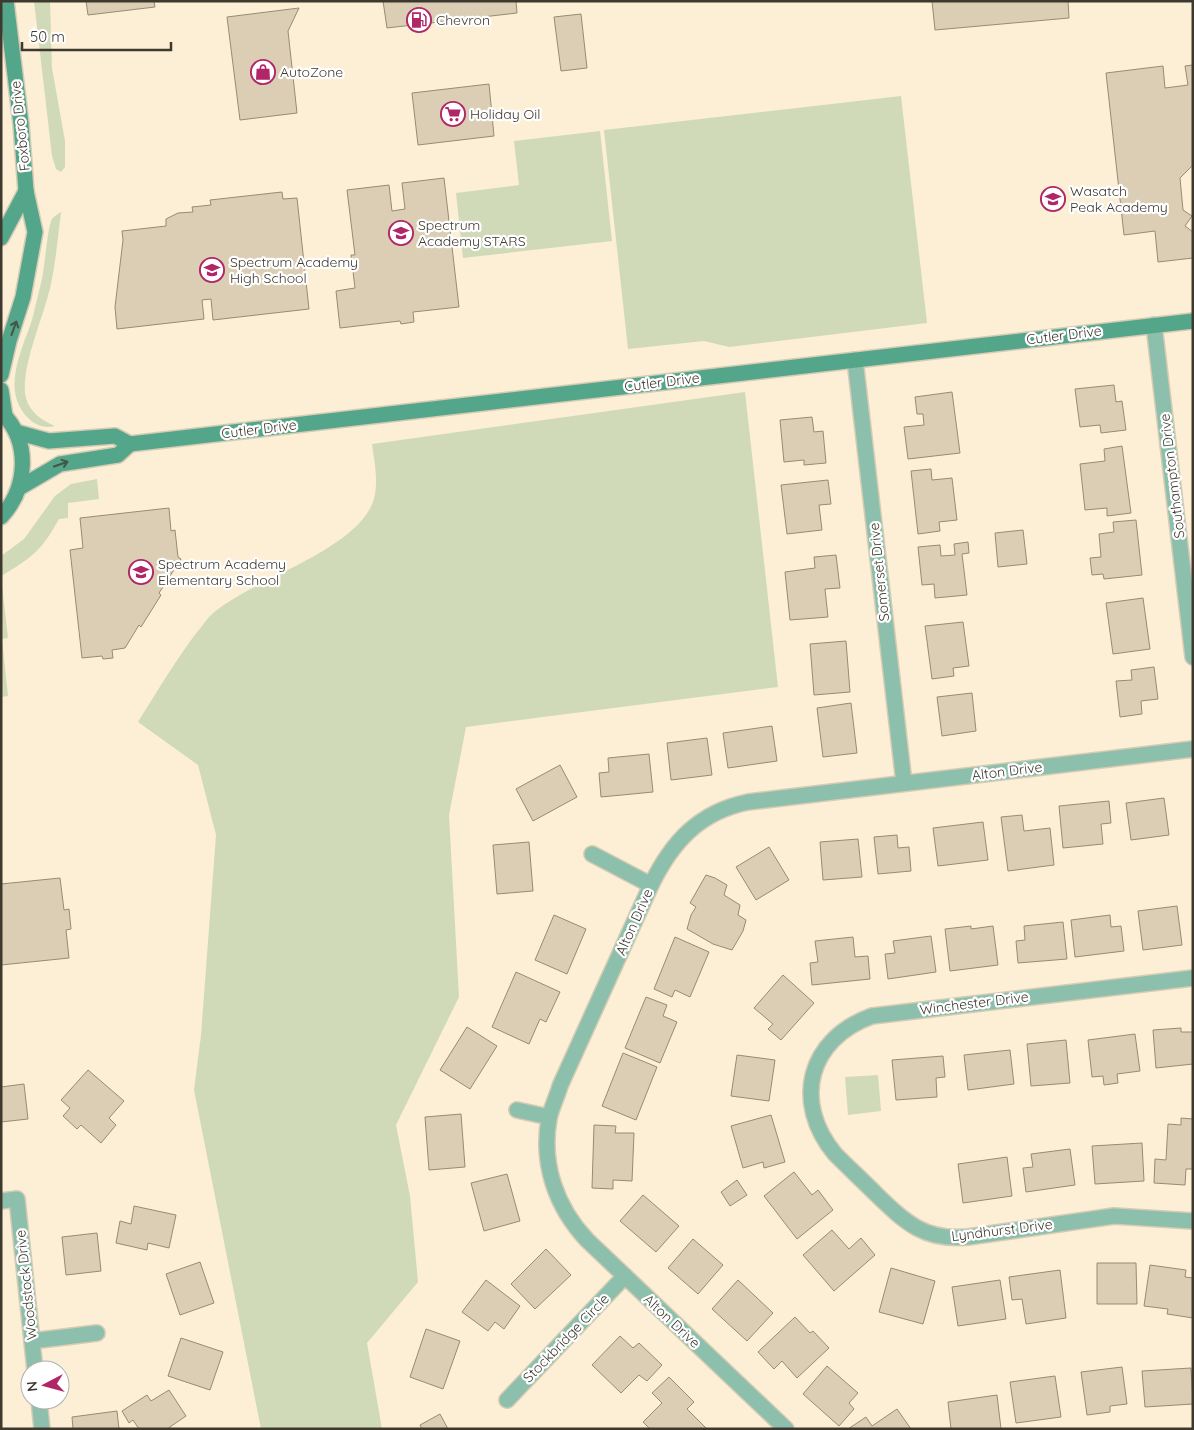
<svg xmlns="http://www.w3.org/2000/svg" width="1194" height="1430" font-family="Quicksand,sans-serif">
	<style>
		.green { fill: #d0dab9 }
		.building { fill: #dbceb5; stroke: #978b73 }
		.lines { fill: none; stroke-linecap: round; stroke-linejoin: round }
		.street-casing { stroke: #d6cbb4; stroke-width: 18 }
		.secondary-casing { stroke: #d6cbb4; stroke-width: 18 }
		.street { stroke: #8cbfac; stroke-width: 15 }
		.secondary { stroke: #54a68b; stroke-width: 15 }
		.oneway { stroke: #445446 }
		.labels { text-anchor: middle; stroke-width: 4.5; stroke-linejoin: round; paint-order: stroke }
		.poi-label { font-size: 14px; fill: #3e392f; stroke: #fff; text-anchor: start }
		.street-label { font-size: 14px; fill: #3e392f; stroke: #fff }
	</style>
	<rect width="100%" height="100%" fill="#fcefd5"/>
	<!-- green -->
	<g class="green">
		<path d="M34,1H50L52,68L65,141V167L61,172L56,169L52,156Z"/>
		<path d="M901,96L927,323L729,347L704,341L628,349L604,130Z"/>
		<path d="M600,131L612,241L463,258L456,193L519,185L514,141Z"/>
		<path d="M61,212C58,236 56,260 51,284C45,314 19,370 26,398C30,413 42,420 55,426C44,429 35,425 27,417C1,389 22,350 32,320C35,308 38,295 41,283C45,269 47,228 52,219C54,216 58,214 61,212Z"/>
		<path d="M745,392L778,687L466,727L449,815L459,997L396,1125L410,1196L418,1282L367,1343L382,1429H261L194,1090L201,1035L216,835L198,765L138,722C156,693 174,663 194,636C200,629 205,621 211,615C251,578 366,549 375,494C378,477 374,460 372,444Z"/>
		<path d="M97,479L99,499L68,503V518L59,519C42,550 32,558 1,576V556L24,539L55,496L71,484Z"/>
		<path d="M1,577L8,638L2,639L8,696L1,697Z"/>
		<path d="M878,1075L881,1111L848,1115L845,1077Z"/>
	</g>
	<!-- building -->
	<g class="building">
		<path d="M86,1H154L155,7L88,15Z"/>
		<path d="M383,1H516L517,13L387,28Z"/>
		<path d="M932,1H1068L1069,18L935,30Z"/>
		<path d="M299,8L288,31L297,113L240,120L227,17Z"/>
		<path d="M581,14L587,68L561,71L554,17Z"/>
		<path d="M1193,65V167L1192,166L1180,178L1183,210L1192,216L1185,226L1193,232V258L1158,262L1155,231L1124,235L1106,73L1163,66L1165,88L1188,85L1185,66Z"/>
		<path d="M489,84L494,136L418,145L412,93Z"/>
		<path d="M444,178L459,307L413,312L414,322L401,324L400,321L340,328L336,291L355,288L351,255H355L347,190L389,185L392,211L405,209L402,183Z"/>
		<path d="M282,192L283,199L297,198L309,309L213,320L211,299L202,300L204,319L117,329L115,307L123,240L122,231L166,226V219L178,213L193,212L192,207L211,205L210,200Z"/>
		<path d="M1114,385L1116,402L1122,401L1126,430L1101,433L1100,425L1080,427L1075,389Z"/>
		<path d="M952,392L960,453L908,459L904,427L924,425L923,414H917L915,397Z"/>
		<path d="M812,417L814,432L823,431L826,463L804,465V460L784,462L780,420Z"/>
		<path d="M1122,446L1131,513L1107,516V508L1085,510L1080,464L1105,461L1104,449Z"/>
		<path d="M931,469L932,480L952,478L957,520L939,522L940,531L918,534L911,471Z"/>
		<path d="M828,480L831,504L819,505L822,530L787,534L781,485Z"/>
		<path d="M169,508L171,531L175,530L178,557L181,559L159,593L161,595L141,627L139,625L125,648L112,650L113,658L103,659L102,656L82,658L70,550L83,548L80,518Z"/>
		<path d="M1136,520L1142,575L1104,579L1103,574L1092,575L1090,558L1101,557L1099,534L1114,532L1113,522Z"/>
		<path d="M1023,530L1027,564L998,567L995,533Z"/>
		<path d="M968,542L969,553L962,554L967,595L935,598L934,584L922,585L918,547L940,545L941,556L955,555L954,544Z"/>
		<path d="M836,555L840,588L825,589L828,617L790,620L785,572L815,568L814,557Z"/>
		<path d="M1143,598L1150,649L1113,654L1106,603Z"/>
		<path d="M963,622L969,666L953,668L954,676L932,679L925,626Z"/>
		<path d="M846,641L850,692L814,695L810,644Z"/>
		<path d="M1154,667L1158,699L1141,701L1142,714L1120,717L1116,681L1132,680L1131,670Z"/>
		<path d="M972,693L976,731L942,736L937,697Z"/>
		<path d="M851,703L857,753L823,757L817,708Z"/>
		<path d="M772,726L777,761L728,768L723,733Z"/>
		<path d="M707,738L712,775L671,780L667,743Z"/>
		<path d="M649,754L653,792L601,797L599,773L609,772L608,758Z"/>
		<path d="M560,765L577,797L533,821L516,789Z"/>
		<path d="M1164,798L1169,835L1131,840L1126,803Z"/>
		<path d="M1109,801L1111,823L1101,824L1103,844L1063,848L1059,806Z"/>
		<path d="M1022,815L1024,831L1050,828L1054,865L1008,871L1001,817Z"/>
		<path d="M983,822L988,860L938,866L933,828Z"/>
		<path d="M897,835L898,848L909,847L911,871L878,874L874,837Z"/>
		<path d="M858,839L862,877L823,880L820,842Z"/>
		<path d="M529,842L533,891L497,894L493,845Z"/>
		<path d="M769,847L789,880L756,900L736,867Z"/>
		<path d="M706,875L715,878L727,885L724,895L740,905L738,915L746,920L743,931L732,950L713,944L687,929L691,915L696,907L690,903Z"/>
		<path d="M60,878L64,910L69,909L71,929L66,930L69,958L1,965V884Z"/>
		<path d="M1177,906L1182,945L1143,950L1138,911Z"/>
		<path d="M554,915L586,929L567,974L535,960Z"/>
		<path d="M1110,915L1111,927L1121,926L1124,951L1075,957L1071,920Z"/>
		<path d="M1063,922L1067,959L1018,963L1016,941L1025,940L1024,926Z"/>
		<path d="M971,926V929L993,926L998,965L950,971L945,929Z"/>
		<path d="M931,936L936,972L888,979L885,954L895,953L893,941Z"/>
		<path d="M675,937L709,952L690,997L675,990L672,997L654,989Z"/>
		<path d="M853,937L855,957L868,956L870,979L812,985L810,963L818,962L815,941Z"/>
		<path d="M516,972L560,992L546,1022L540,1019L529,1044L492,1027Z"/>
		<path d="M783,975L814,1003L781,1040L768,1029L773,1024L754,1008Z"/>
		<path d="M646,997L667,1005L663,1016L677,1022L660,1063L625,1048Z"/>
		<path d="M467,1027L497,1046L470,1089L440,1070Z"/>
		<path d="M1181,1028V1032H1193V1064L1156,1068L1153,1030Z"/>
		<path d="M1135,1034L1140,1071L1117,1074L1118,1083L1104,1085L1103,1076L1092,1077L1088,1040Z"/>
		<path d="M1066,1040L1070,1083L1031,1086L1027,1044Z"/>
		<path d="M1010,1050L1014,1084L968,1090L964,1055Z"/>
		<path d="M623,1053L657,1067L636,1120L602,1106Z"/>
		<path d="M737,1055L775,1060L769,1101L731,1096Z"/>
		<path d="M943,1056L945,1077L936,1078L937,1097L896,1100L892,1060Z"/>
		<path d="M88,1070L124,1101L109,1118L116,1125L101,1143L81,1125L77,1129L63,1116L70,1108L61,1100Z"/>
		<path d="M24,1084L28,1119L1,1122V1087Z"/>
		<path d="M461,1114L465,1167L429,1170L425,1117Z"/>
		<path d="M771,1115L785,1162L764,1168L763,1162L743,1168L731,1126Z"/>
		<path d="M1181,1118L1193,1119V1169H1186L1185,1185L1154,1183L1155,1159L1166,1160L1168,1124L1181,1125Z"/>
		<path d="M594,1125L616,1126L615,1133H634L632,1181L613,1180V1189L592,1188Z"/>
		<path d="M1142,1143L1144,1181L1095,1184L1092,1146Z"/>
		<path d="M1070,1149L1075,1185L1026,1192L1023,1168L1033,1167L1031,1154Z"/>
		<path d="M1007,1157L1012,1196L963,1203L958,1164Z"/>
		<path d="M794,1172L812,1195L818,1190L833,1210L797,1239L764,1196Z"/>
		<path d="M507,1174L520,1221L484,1231L471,1183Z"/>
		<path d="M737,1180L747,1195L730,1206L721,1192Z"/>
		<path d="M643,1195L679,1226L656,1252L620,1221Z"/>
		<path d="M134,1206L176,1215L169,1248L148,1243L147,1250L116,1243L120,1221L131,1224Z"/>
		<path d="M832,1230L849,1249L861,1238L875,1255L834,1291L803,1255Z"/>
		<path d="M97,1233L101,1271L66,1275L62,1237Z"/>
		<path d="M693,1239L723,1265L698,1294L668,1268Z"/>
		<path d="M546,1249L571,1275L535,1309L511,1284Z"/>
		<path d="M200,1262L214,1303L180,1315L166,1274Z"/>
		<path d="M1097,1263H1136L1137,1304H1097Z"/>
		<path d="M1150,1265L1186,1270L1185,1277L1193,1278V1318L1167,1314L1168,1309L1144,1306Z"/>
		<path d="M891,1268L935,1281L923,1324L879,1312Z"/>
		<path d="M1060,1270L1066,1318L1026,1324L1022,1299L1012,1300L1009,1277Z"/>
		<path d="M486,1280L520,1306L504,1329L495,1322L488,1331L462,1312Z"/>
		<path d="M738,1280L773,1313L747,1341L712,1309Z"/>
		<path d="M1000,1280L1006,1319L958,1326L952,1287Z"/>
		<path d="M795,1317L810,1333L813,1331L829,1348L797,1378L782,1361L774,1369L758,1352Z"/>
		<path d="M426,1329L460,1341L443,1389L410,1377Z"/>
		<path d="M620,1336L633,1348L639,1343L662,1365L647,1381L639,1375L621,1393L592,1365Z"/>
		<path d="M181,1338L223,1352L210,1390L168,1376Z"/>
		<path d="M827,1366L858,1393L849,1403L854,1409L839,1426L803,1394Z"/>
		<path d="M1122,1367L1127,1404L1110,1406V1412L1087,1415L1081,1372Z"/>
		<path d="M1191,1368L1193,1404L1145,1407L1142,1371Z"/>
		<path d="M1055,1376L1061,1417L1016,1423L1010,1382Z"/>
		<path d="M669,1377L694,1402L687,1409L707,1429H650L643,1422L662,1403L652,1393Z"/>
		<path d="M169,1390L186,1416L167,1429H139L133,1420L129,1423L122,1411L147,1395L151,1401Z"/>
		<path d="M997,1395L1001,1429H951L948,1402Z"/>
		<path d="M897,1409L911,1429H848L866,1417L872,1426Z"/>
		<path d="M117,1411L119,1429H73L72,1417Z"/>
		<path d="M440,1414L448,1429H422L420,1425Z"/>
	</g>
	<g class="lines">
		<defs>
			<g id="street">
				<path d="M1154,325L1193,657"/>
				<path d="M855,360L904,783"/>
				<path d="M592,854L651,885"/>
				<path d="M1193,978L872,1016C808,1039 792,1102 835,1154C849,1168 863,1181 877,1195C906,1223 925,1241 968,1237L1114,1216L1193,1221"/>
				<path d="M517,1110L549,1117"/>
				<path d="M1,1201L17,1199L35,1370"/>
				<path d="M32,1341L97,1333"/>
				<path d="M39,1400L42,1429"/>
				<path d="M507,1400L625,1276"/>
				<path d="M786,1429L587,1240C556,1207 541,1164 549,1119C551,1108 557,1097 560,1086L651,885C672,842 699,812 748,802L1193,749"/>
			</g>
			<g id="secondary">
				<path d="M1,238L26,191"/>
				<path d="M1,375L9,341L23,297L35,232L26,191L21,124L6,1"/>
				<path d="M1,390L5,416"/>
				<path d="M1,412C31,441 28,488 1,517"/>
				<path d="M16,432L49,441L115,436L130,444L1193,321"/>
				<path d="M19,488L60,464L118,455L130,444"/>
			</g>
		</defs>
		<!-- street casing -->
		<use href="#street" class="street-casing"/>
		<!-- secondary casing -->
		<use href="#secondary" class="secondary-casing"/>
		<!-- street -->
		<use href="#street" class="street"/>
		<!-- secondary -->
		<use href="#secondary" class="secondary"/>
	</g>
	<!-- one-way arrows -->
	<defs><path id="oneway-shaft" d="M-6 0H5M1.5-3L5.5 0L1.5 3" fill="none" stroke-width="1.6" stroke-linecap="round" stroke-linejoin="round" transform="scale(1.25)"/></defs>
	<g class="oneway">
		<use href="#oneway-shaft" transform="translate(14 328) rotate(-70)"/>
		<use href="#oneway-shaft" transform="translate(61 464) rotate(-19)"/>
	</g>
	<!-- icons -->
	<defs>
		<symbol id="fuel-ring" viewBox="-11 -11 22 22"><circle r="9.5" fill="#fff" stroke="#b02666" stroke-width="1.5"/><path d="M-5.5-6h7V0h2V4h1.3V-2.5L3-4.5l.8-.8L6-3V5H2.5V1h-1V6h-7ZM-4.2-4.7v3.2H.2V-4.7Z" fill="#b02666"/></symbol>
		<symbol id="shop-ring" viewBox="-11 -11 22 22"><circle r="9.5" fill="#fff" stroke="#b02666" stroke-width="1.5"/><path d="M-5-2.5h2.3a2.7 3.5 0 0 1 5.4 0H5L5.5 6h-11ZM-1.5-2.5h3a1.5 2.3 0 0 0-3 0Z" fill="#b02666"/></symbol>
		<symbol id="supermarket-ring" viewBox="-11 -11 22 22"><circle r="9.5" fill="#fff" stroke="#b02666" stroke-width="1.5"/><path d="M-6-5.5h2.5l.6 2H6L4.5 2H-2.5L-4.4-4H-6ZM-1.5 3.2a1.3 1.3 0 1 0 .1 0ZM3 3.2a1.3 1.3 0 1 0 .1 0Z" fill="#b02666"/></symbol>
		<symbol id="school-ring" viewBox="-11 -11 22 22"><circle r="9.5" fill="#fff" stroke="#b02666" stroke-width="1.5"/><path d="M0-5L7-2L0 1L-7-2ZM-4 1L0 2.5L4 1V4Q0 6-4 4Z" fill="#b02666"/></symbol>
	</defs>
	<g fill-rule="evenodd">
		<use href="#fuel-ring" x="405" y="6" width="28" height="28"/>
		<use href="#shop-ring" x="249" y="58" width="28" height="28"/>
		<use href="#supermarket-ring" x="439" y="100" width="28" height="28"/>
		<use href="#school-ring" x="1039" y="185" width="28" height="28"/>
		<use href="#school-ring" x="387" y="219" width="28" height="28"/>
		<use href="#school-ring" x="198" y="256" width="28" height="28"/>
		<use href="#school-ring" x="127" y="558" width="28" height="28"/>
	</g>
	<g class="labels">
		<!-- poi labels -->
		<g class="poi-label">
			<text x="436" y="25">Chevron</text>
			<text x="280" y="77">AutoZone</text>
			<text x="470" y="119">Holiday Oil</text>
			<text x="1070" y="196">Wasatch<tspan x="1070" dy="16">Peak Academy</tspan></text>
			<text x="418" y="230">Spectrum<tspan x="418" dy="16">Academy STARS</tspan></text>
			<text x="230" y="267">Spectrum Academy<tspan x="230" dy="16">High School</tspan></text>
			<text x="158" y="569">Spectrum Academy<tspan x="158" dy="16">Elementary School</tspan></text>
		</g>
		<!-- street labels -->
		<g class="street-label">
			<text transform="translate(20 126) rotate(-96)" y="5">Foxboro Drive</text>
			<text transform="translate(1064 335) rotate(-7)" y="5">Cutler Drive</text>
			<text transform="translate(662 382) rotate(-7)" y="5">Cutler Drive</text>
			<text transform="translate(259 429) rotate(-7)" y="5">Cutler Drive</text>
			<text transform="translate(1172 476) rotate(-97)" y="5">Southampton Drive</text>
			<text transform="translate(879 572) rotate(-96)" y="5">Somerset Drive</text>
			<text transform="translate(1007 771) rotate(-7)" y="5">Alton Drive</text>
			<text transform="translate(634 922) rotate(-66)" y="5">Alton Drive</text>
			<text transform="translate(974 1003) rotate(-7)" y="5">Winchester Drive</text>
			<text transform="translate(1002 1230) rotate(-7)" y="5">Lyndhurst Drive</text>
			<text transform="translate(26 1285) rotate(-96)" y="5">Woodstock Drive</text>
			<text transform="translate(672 1321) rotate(43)" y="5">Alton Drive</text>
			<text transform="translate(566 1338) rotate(-46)" y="5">Stockbridge Circle</text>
		</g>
	</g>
	<!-- border -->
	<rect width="1194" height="1430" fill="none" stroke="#3e392f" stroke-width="5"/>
	<!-- north arrow -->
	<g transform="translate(45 1385) rotate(264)"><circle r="24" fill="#ffffff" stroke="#b2b0ac"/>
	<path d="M0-4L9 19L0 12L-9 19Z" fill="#b02666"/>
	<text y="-8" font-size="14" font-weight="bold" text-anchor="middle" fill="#3e392f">N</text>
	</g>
	<!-- scale -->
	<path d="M22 42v8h149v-8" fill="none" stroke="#3e392f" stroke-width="2.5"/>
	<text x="30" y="42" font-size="15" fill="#3e392f" stroke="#ffffff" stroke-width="4" paint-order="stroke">50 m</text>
</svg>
